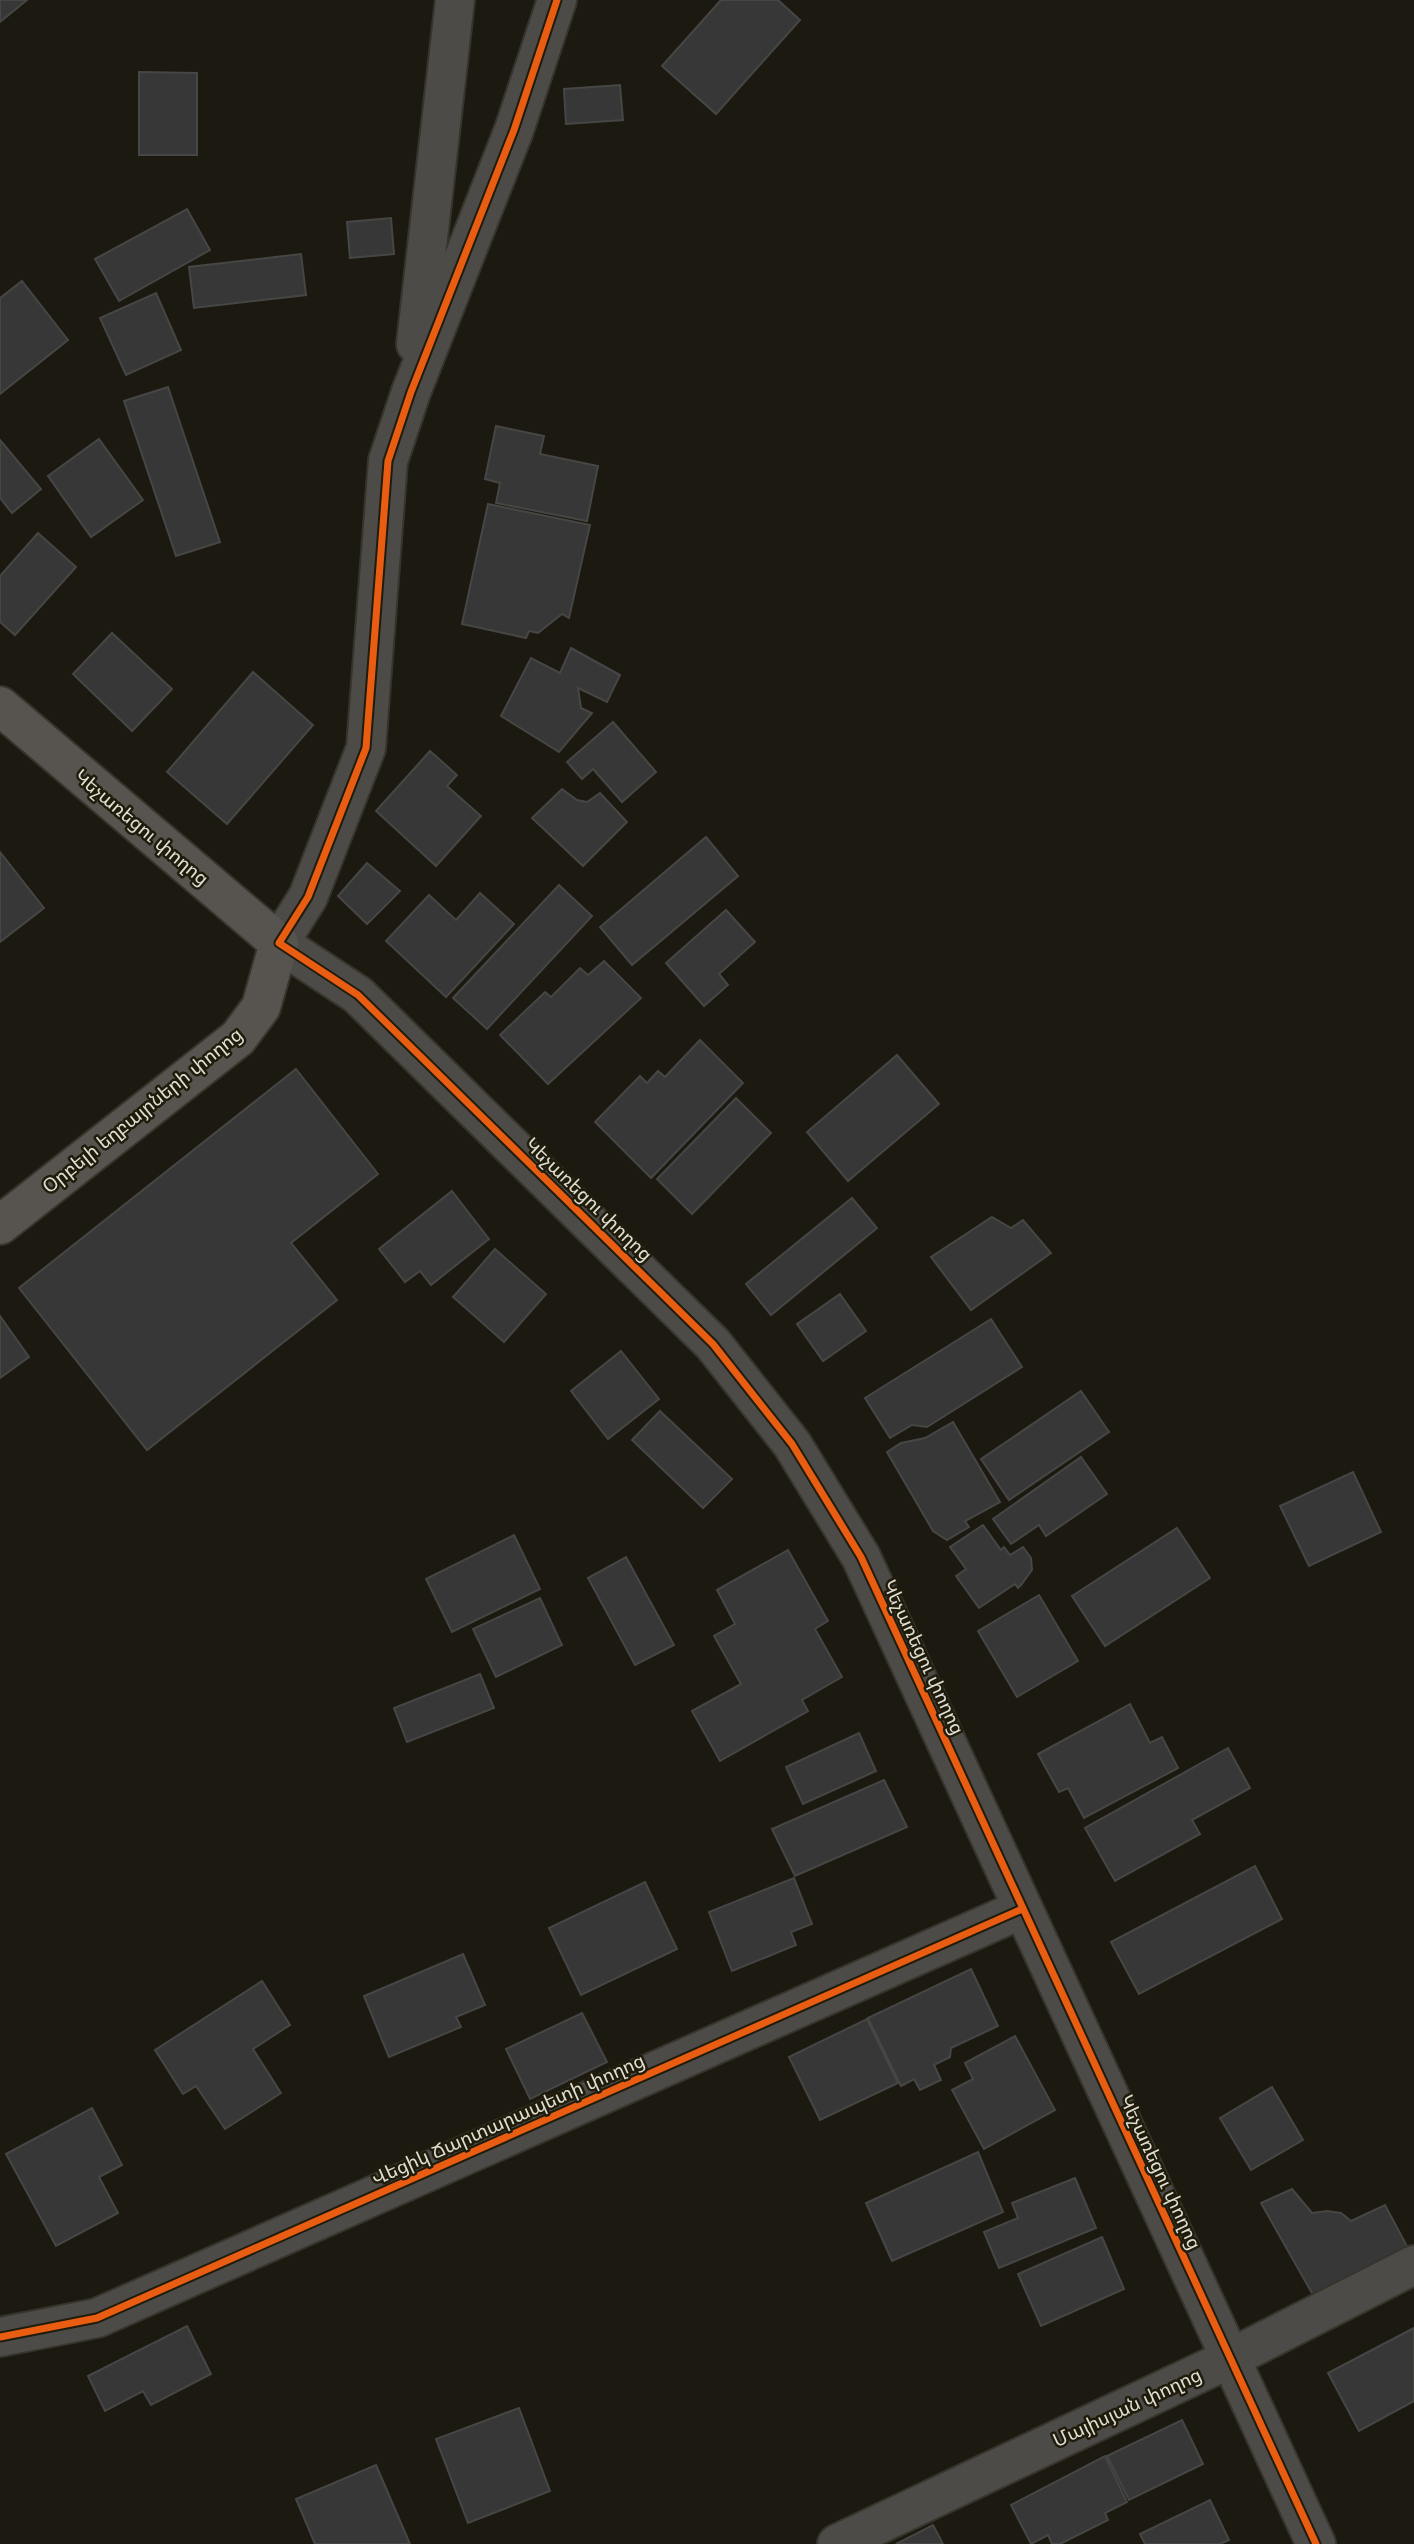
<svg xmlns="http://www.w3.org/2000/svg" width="1414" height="2544" font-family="Raleway,'Noto Sans Armenian',sans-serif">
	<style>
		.building { fill: #383738; stroke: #464645; stroke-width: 2 }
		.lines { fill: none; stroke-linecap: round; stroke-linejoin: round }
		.minor-casing { stroke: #37342c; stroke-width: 42 }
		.major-casing { stroke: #37342c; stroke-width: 42 }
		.minor { stroke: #4d4b48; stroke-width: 38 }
		.major { stroke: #575450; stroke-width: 38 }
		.cycleway-casing { stroke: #201c0c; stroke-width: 11 }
		.cycleway { stroke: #e95d12; stroke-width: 7 }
		.labels { text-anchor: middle; stroke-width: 5; stroke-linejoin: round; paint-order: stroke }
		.street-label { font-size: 19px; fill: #e1ded4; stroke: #201c0c }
	</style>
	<rect width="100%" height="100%" fill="#1c1910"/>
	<!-- building -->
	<g class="building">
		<path d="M0,0H27L0,22Z"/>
		<path d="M721,0H778L800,20L716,114L662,66Z"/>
		<path d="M139,72L197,73V155H139Z"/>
		<path d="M620,85L623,120L566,124L564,89Z"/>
		<path d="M187,209L210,250L119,301L95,259Z"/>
		<path d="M391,218L394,254L350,258L347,222Z"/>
		<path d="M301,254L306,295L194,308L189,267Z"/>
		<path d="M22,281L68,340L0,394V298Z"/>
		<path d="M156,293L181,350L126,375L100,318Z"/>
		<path d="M168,387L220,542L176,556L124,401Z"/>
		<path d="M496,426L544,436L540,454L598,466L587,521L496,503L500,483L485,479Z"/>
		<path d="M99,439L143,500L91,537L48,476Z"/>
		<path d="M0,440L41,489L12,513L0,498Z"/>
		<path d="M488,504L590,525L569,618L562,614L538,633L529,631L526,638L462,624Z"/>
		<path d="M38,533L76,567L15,635L0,622V576Z"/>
		<path d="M112,633L172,689L132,731L73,674Z"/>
		<path d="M571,648L620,675L607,702L578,688L581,708L592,713L559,752L501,716L531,658L560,673Z"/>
		<path d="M253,672L313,725L227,824L167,772Z"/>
		<path d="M613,722L656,772L622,802L593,769L582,779L567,762Z"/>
		<path d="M430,751L457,775L447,786L481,816L436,866L376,811Z"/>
		<path d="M562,789L577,800L587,802L600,793L627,822L583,866L532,818Z"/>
		<path d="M706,837L738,876L632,965L600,927Z"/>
		<path d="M0,852L44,908L0,942Z"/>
		<path d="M367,863L400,891L367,924L338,896Z"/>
		<path d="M559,885L592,916L487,1029L453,998Z"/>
		<path d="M480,893L514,924L446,997L386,941L429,895L456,920Z"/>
		<path d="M726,910L755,942L719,974L728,985L704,1006L666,963Z"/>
		<path d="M604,961L641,998L548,1084L500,1035L545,992L551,997L580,968L588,975Z"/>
		<path d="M700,1040L743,1083L651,1178L595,1122L640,1076L647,1083L658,1071L665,1077Z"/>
		<path d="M897,1055L939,1104L848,1181L807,1132Z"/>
		<path d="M296,1069L378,1174L291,1243L337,1300L147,1450L19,1288Z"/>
		<path d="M736,1098L771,1133L692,1214L657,1179Z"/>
		<path d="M452,1191L489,1239L431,1285L420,1271L405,1282L379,1249Z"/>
		<path d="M852,1198L877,1228L771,1315L746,1284Z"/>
		<path d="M992,1217L1011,1228L1023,1220L1051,1253L971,1310L931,1257Z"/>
		<path d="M495,1249L546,1294L504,1342L453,1297Z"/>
		<path d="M840,1294L866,1331L823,1361L797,1324Z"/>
		<path d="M0,1316L29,1357L0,1378Z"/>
		<path d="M991,1319L1022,1367L927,1427L912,1425L890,1438L865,1398Z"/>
		<path d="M621,1351L659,1399L608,1439L571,1391Z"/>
		<path d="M1081,1391L1109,1432L1009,1500L981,1459Z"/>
		<path d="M660,1411L732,1479L703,1508L632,1440Z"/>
		<path d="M953,1422L1000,1502L965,1521L969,1527L947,1540L933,1531L887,1452L901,1443L925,1438Z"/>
		<path d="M1081,1457L1107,1494L1046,1536L1039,1525L1011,1544L993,1519Z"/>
		<path d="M1353,1472L1381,1532L1309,1566L1280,1506Z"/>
		<path d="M983,1525L1001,1550L1004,1547L1010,1555L1023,1547L1031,1558L1032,1570L1021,1585L1018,1588L1015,1584L979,1608L956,1576L966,1569L950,1547Z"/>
		<path d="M1177,1528L1210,1578L1105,1646L1072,1596Z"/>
		<path d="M514,1535L540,1589L452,1632L426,1579Z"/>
		<path d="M788,1550L828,1621L815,1629L842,1677L802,1700L808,1711L720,1761L692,1711L741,1684L714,1636L735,1624L717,1590Z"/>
		<path d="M626,1557L674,1645L635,1665L588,1578Z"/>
		<path d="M1039,1595L1078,1661L1017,1697L978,1631Z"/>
		<path d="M540,1598L562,1645L496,1677L473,1629Z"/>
		<path d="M480,1674L494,1708L407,1742L394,1708Z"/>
		<path d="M1130,1704L1150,1743L1162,1737L1178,1768L1084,1818L1068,1788L1059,1792L1038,1754Z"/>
		<path d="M859,1733L876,1771L803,1804L786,1767Z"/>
		<path d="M1228,1748L1250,1788L1192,1820L1200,1834L1115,1881L1085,1828Z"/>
		<path d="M884,1780L907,1827L795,1876L772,1829Z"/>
		<path d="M1255,1866L1282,1919L1139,1994L1111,1942Z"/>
		<path d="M794,1878L812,1924L791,1932L796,1945L732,1971L709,1912Z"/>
		<path d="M645,1882L677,1949L581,1995L549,1928Z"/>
		<path d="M463,1954L485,2005L456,2017L461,2027L389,2057L364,1996Z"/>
		<path d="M971,1969L998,2026L951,2048L950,2057L934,2065L941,2080L920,2090L914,2079L901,2086L868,2018Z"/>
		<path d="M262,1981L290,2025L253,2049L281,2093L225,2129L196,2086L183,2094L155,2050Z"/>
		<path d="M582,2013L607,2062L530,2099L506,2049Z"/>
		<path d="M867,2019L898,2083L820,2120L789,2057Z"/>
		<path d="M1015,2036L1055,2110L984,2149L952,2090L973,2079L965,2063Z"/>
		<path d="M1272,2087L1303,2140L1251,2170L1220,2118Z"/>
		<path d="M92,2108L122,2165L99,2177L118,2213L56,2246L6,2154Z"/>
		<path d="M978,2152L1003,2212L892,2261L866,2203Z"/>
		<path d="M1075,2178L1096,2228L999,2268L984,2232L1018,2218L1012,2203Z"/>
		<path d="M1292,2189L1312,2213L1327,2211L1341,2213L1351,2221L1385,2205L1408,2248L1313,2295L1261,2203Z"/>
		<path d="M1102,2237L1124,2289L1041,2326L1018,2274Z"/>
		<path d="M187,2326L211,2374L151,2405L143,2391L105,2411L88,2376Z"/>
		<path d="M1414,2328V2401L1359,2431L1328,2373Z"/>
		<path d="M519,2408L550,2491L468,2523L436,2439Z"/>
		<path d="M1182,2420L1203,2464L1129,2500L1107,2456Z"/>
		<path d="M1105,2456L1127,2502L1105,2513L1108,2520L1060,2544H1052L1048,2535L1031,2544L1011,2505Z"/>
		<path d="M376,2465L410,2544H315L296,2499Z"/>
		<path d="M1210,2500L1229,2540L1220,2544H1145L1140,2534Z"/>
		<path d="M933,2525L943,2544H896Z"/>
	</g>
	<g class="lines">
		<defs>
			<g id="minor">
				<path d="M557,0L514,130L411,392L388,461L366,748L308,897L279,943L358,995L713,1344L792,1444L861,1557L1316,2544"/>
				<path d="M416,344L455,0"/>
				<path d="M0,2337L97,2318L1022,1909"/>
				<path d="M837,2544L1231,2358L1414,2265"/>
			</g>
			<path id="major" d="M0,706L279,943L261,1007L238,1038L0,1225"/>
		</defs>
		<!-- minor casing -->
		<use href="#minor" class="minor-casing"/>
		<!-- major casing -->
		<use href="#major" class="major-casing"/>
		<!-- minor -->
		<use href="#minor" class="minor"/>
		<!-- major -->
		<use href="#major" class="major"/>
		<defs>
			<g id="cycleway">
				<path d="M557,0L514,130L411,392L388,461L366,748L308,897L279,943L358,995L713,1344L792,1444L861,1557L1316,2544"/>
				<path d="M0,2337L97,2318L1022,1909"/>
			</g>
		</defs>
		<!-- cycleway casing -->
		<use href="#cycleway" class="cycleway-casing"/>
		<!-- cycleway -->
		<use href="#cycleway" class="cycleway"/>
	</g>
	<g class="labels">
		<!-- street labels -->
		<g class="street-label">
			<text transform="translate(142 827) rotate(40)" y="7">Կեչառեցու փողոց</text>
			<text transform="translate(142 1110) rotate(-39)" y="7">Օրբելի եղբայրների փողոց</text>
			<text transform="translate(589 1199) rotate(44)" y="7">Կեչառեցու փողոց</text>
			<text transform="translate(924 1657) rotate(65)" y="7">Կեչառեցու փողոց</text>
			<text transform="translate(508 2119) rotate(-24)" y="7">Վեցիկ Ճարտարապետի փողոց</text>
			<text transform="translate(1161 2172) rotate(65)" y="7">Կեչառեցու փողոց</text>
			<text transform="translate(1127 2407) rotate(-25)" y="7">Մայիսյան փողոց</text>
		</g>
	</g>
</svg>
